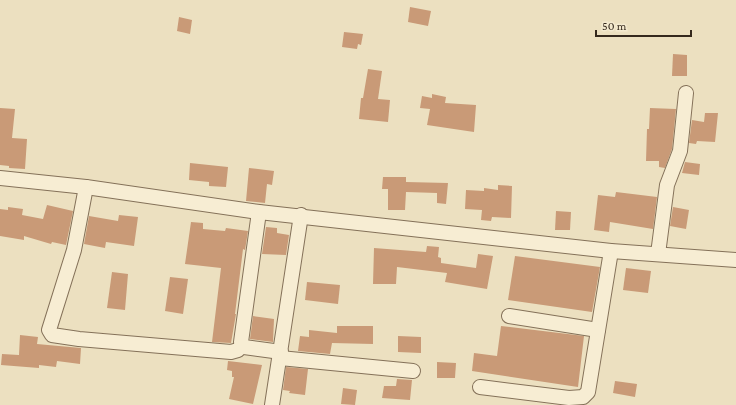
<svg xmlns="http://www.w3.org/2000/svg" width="736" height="405" font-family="'Crimson Pro',serif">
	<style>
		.building { fill: #c99a77 }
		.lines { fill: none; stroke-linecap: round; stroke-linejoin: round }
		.minor-casing { stroke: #847159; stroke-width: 16 }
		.minor { stroke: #f7edd3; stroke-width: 14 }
	</style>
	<rect width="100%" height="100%" fill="#ece0c0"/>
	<!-- building -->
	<g class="building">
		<path d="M410,7L431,11L428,26L408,22Z"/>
		<path d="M179,17L192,20L190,34L177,31Z"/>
		<path d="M344,32L363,34L361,45L358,44L357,49L342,47Z"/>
		<path d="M673,54L687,55V76H672Z"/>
		<path d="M368,69L382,71L378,99L390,100L388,122L359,119L361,98H363Z"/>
		<path d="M432,94L446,97L445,103L476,105L474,132L427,125L430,109L420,108L422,96L432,98Z"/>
		<path d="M0,108L15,109L12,138L27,139L25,169L9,168V166L0,165Z"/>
		<path d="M650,108L676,109L672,149L665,168L659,167V161H646L647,129H649Z"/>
		<path d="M705,113H718L715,142L697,141L696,144L689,143L692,120L704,122Z"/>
		<path d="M685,162L700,164L699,175L682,173Z"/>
		<path d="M190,163L228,167L226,187L209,186V182L189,180Z"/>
		<path d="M249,168L274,171L272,185L267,184L265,203L246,201Z"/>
		<path d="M383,177H406V182L448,183L446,204L437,203V193L406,192L405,210H388V189H382Z"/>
		<path d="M498,185L512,186L511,218L492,217L491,221L481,220L482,210L465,209L466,190L484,191V188L498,190Z"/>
		<path d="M616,192L657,197L653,229L610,222L609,232L594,230L598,195L615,197Z"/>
		<path d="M47,205L73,211L66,245L52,242L51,244L24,236V240L0,236V209L8,210V207L23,209L22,215L43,219Z"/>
		<path d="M673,207L689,210L686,229L670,226Z"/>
		<path d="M556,211L571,212L570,230H555Z"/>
		<path d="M119,215L138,217L134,246L106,242L105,248L84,244L89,216L118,221Z"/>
		<path d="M191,222L203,223V229L225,231L226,228L248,231L245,250L243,249L235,314H236L231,343L212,342L221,268L185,264Z"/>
		<path d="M266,227L277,228V233L289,235L286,255L262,254Z"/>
		<path d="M427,246L439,247L438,257L441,258V263L476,268L478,254L493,256L487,289L445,282L447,273L397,267L396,284H373L374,248L426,252Z"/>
		<path d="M515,256L600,267L592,312L508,300Z"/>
		<path d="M626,268L651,271L648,293L623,290Z"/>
		<path d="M112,272L128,274L125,310L107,308Z"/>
		<path d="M170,277L188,279L183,314L165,311Z"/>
		<path d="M307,282L340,285L338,304L305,300Z"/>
		<path d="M253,316L274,319L273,342L250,339Z"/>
		<path d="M337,326H373V344L332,343L330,354L298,351L300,336L309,337V330L337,333Z"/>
		<path d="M501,326L584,336L578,387L472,371L474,353L497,356Z"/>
		<path d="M20,335L38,337L37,344L81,348L80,364L57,361L56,367L39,365V368L1,365L2,354L19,355Z"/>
		<path d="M398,336L421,337V353L398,352Z"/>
		<path d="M228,361L262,365L253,404L229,399L234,377H232V371L227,370Z"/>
		<path d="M437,362L456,363L455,378H437Z"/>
		<path d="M286,367L308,369L305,395L289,393L290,391L283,390Z"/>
		<path d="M397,379L412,380L410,400L382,398L384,386H396Z"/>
		<path d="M615,381L637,384L635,397L613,393Z"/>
		<path d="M343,388L357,390L355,405L341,404Z"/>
	</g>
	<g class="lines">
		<defs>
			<g id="minor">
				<path d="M0,178L86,187L259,212L448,233L611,251L736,260"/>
				<path d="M86,187L74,250L49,330L52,335L79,339L231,352L238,350L242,345"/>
				<path d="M259,212L241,342L244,347L281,352"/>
				<path d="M658,254L667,185L680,151L686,93"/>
				<path d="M509,316L598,330"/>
				<path d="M280,358L413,371"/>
				<path d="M480,387L569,398L583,397L588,392L611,251"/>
				<path d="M272,405L301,215"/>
			</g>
		</defs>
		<!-- minor casing -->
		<use href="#minor" class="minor-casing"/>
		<!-- minor -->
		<use href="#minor" class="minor"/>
	</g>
	<!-- scale -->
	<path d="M596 30v6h95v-6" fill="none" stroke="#35291d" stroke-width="2"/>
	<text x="602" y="30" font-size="12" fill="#35291d" stroke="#f4eacf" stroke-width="3" paint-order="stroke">50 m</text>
</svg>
